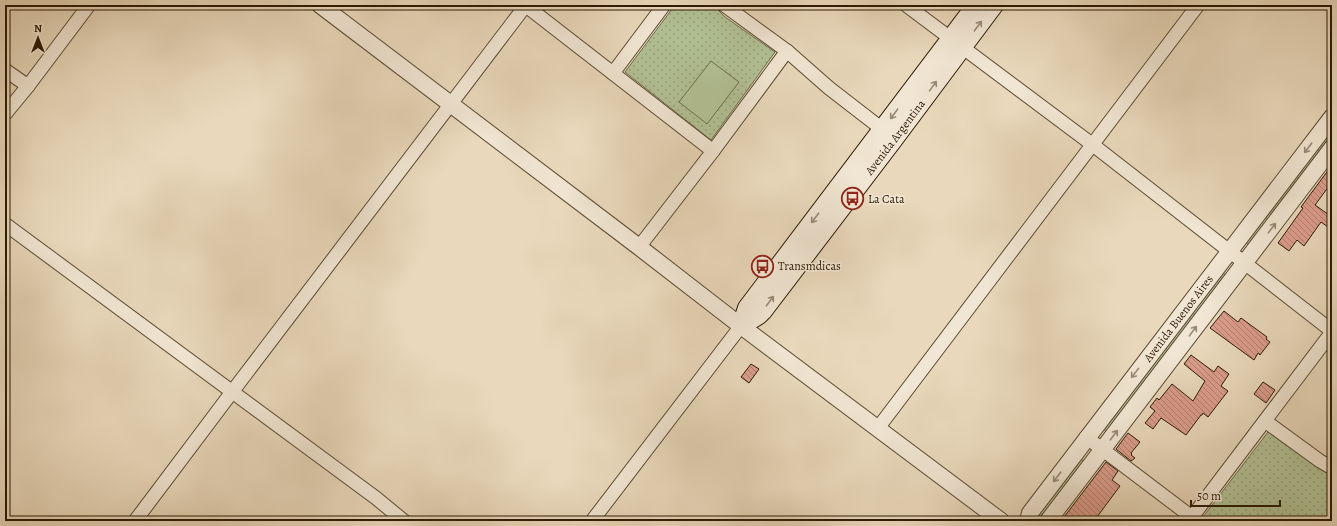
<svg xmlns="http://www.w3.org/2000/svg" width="1337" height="526" font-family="Alegreya,serif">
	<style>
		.green { fill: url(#green-dots); stroke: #6e6d4c }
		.pitch { fill: #b1c094; stroke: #6e6d4c }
		.building { fill: url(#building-back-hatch); stroke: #2b1a05 }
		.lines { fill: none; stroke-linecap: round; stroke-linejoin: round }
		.minor-casing { stroke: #5a4a32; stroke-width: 15 }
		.tertiary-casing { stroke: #5a4a32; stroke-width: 18 }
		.secondary-casing { stroke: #2b1a05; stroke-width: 20 }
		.minor { stroke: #f1e6d3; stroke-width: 13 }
		.tertiary { stroke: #f1e6d3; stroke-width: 16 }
		.secondary { stroke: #f1e6d3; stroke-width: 18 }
		.oneway { stroke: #988a76 }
		.labels { text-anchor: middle; stroke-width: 3; stroke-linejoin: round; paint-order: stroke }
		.street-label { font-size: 12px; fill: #2b1a05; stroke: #f1e6d3 }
		.poi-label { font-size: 12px; fill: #2b1a05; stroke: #f1e6d3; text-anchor: start }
	</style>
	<defs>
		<pattern id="green-dots" width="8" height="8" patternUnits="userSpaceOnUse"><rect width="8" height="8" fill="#b1c094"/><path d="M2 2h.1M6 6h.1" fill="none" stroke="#98a47e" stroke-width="1.8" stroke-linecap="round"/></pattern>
		<pattern id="building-back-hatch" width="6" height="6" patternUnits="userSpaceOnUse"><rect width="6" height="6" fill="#dc9d8c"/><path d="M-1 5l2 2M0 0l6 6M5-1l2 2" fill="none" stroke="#b37f70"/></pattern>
	</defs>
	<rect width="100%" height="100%" fill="#e9d8bb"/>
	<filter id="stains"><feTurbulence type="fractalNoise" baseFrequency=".005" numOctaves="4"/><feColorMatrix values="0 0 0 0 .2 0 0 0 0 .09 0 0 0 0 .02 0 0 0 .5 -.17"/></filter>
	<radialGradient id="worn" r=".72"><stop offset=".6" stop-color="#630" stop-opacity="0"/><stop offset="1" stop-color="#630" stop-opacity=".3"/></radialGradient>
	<!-- green -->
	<g class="green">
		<path d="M675,5H713L725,17L775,52L711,140L625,72Z"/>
		<path d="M1332,125V138L1250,246L1244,241Z"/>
		<path d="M1222,272L1228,277L1108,433L1102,428Z"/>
		<path d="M1268,432L1313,463L1332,475V521H1208L1203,517Z"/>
		<path d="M1078,457L1084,461L1040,519L1035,514Z"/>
	</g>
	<!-- pitch -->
	<path class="pitch" d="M711,61L739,82L707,124L679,102Z"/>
	<!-- building -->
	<g class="building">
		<path d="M1332,165V182L1315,205L1332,217V222L1328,227L1321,222L1304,246L1297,240L1289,251L1278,243L1303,208L1301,207Z"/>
		<path d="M1224,311L1238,322L1241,318L1267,337L1266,339L1270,342L1260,355L1258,353L1254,360L1210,328Z"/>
		<path d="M1191,355L1214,372L1218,366L1229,374L1221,386L1228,391L1208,417L1203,413L1202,415H1201L1186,435L1161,418L1153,429L1145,423L1155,411L1150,407L1157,398L1159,400L1172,384L1193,401L1205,381L1184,364Z"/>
		<path d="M751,364L759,369L749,383L741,377Z"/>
		<path d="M1263,382L1275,390L1266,403L1254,394Z"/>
		<path d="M1128,433L1140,442L1131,453L1132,454L1131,455L1135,458L1131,461L1116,449Z"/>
		<path d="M1106,462L1118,471L1112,480L1120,486L1094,521H1061Z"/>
	</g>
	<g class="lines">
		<defs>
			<g id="minor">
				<path d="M525,5L713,151"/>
				<path d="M724,5L787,51L829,88L882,129"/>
				<path d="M906,5L1093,145L1332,331"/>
				<path d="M5,70L28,86"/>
				<path d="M613,73L664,5"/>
				<path d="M5,114L28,86L89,5"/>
				<path d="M5,224L376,498L404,521"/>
				<path d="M639,247L713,151L787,51"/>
				<path d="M1265,421L1320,461L1332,468"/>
				<path d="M878,428L1198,5"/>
				<path d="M1086,437L1197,521"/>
				<path d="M1192,517L1332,332"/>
				<path d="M135,521L232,392L526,5"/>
				<path d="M592,521L741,326"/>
			</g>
			<g id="tertiary">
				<path d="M320,5L639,247L741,326L1001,521"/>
				<path id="s1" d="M1028,521L1030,513L1332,117"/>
				<path d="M1048,521L1332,148"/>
			</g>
			<g id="secondary">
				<path id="s2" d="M741,326L759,315L763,311L894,139L994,5"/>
				<path d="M741,326L747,308L976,5"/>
			</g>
		</defs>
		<!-- minor casing -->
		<use href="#minor" class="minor-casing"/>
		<!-- tertiary casing -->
		<use href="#tertiary" class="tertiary-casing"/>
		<!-- secondary casing -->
		<use href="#secondary" class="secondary-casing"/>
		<!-- minor -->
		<use href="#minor" class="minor"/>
		<!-- tertiary -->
		<use href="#tertiary" class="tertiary"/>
		<!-- secondary -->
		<use href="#secondary" class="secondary"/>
	</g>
	<!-- one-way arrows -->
	<defs><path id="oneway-shaft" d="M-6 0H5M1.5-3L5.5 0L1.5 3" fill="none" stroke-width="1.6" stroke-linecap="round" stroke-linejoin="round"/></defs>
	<g class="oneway">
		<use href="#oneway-shaft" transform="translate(978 26) rotate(-53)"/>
		<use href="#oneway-shaft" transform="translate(933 86) rotate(-54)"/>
		<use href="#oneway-shaft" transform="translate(894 114) rotate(127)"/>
		<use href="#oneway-shaft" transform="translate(1308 148) rotate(127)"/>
		<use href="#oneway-shaft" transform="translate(815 218) rotate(127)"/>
		<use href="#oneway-shaft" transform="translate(1272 228) rotate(-53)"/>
		<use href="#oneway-shaft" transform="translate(770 301) rotate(-53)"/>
		<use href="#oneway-shaft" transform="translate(1193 331) rotate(-53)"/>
		<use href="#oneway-shaft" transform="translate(1135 373) rotate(128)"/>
		<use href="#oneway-shaft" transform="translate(1114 435) rotate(-53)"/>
		<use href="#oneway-shaft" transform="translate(1057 477) rotate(127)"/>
	</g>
	<!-- icons -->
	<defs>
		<symbol id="bus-ring" viewBox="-11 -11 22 22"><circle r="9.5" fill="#f1e6d3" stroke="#8f2418" stroke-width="1.5"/><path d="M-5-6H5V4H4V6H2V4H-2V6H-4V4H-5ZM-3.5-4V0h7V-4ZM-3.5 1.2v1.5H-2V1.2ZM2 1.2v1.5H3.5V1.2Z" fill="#8f2418"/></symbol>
	</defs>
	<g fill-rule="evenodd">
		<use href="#bus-ring" x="840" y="186" width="25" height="25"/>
		<use href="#bus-ring" x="750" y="254" width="25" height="25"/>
	</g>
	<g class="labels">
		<!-- street labels -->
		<g class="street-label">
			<text dy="4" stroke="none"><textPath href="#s2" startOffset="245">Avenida Argentina</textPath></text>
			<text dy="4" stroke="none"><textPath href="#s1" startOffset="253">Avenida Buenos Aires</textPath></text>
		</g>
		<!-- poi labels -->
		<g class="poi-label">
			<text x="868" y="203">La Cata</text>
			<text x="778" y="270">Transmdicas</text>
		</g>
	</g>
	<!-- margin -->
	<rect width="1337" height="526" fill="none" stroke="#e9d8bb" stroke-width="20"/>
	<rect x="6" y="6" width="1325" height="514" fill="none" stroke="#2b1a05" stroke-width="2"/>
	<rect x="10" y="10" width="1317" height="506" fill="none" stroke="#2b1a05"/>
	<!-- north arrow -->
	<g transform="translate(38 38)" stroke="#f1e6d3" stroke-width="3" paint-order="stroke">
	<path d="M0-3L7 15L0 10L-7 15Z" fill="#2b1a05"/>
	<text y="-6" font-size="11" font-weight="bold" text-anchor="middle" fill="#2b1a05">N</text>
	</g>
	<!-- scale -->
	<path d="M1191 500v6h89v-6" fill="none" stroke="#2b1a05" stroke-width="2"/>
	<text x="1197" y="500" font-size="12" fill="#2b1a05" stroke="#f1e6d3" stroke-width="3" paint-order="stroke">50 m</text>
	<rect width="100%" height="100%" filter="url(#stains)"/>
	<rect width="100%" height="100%" fill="url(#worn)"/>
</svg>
